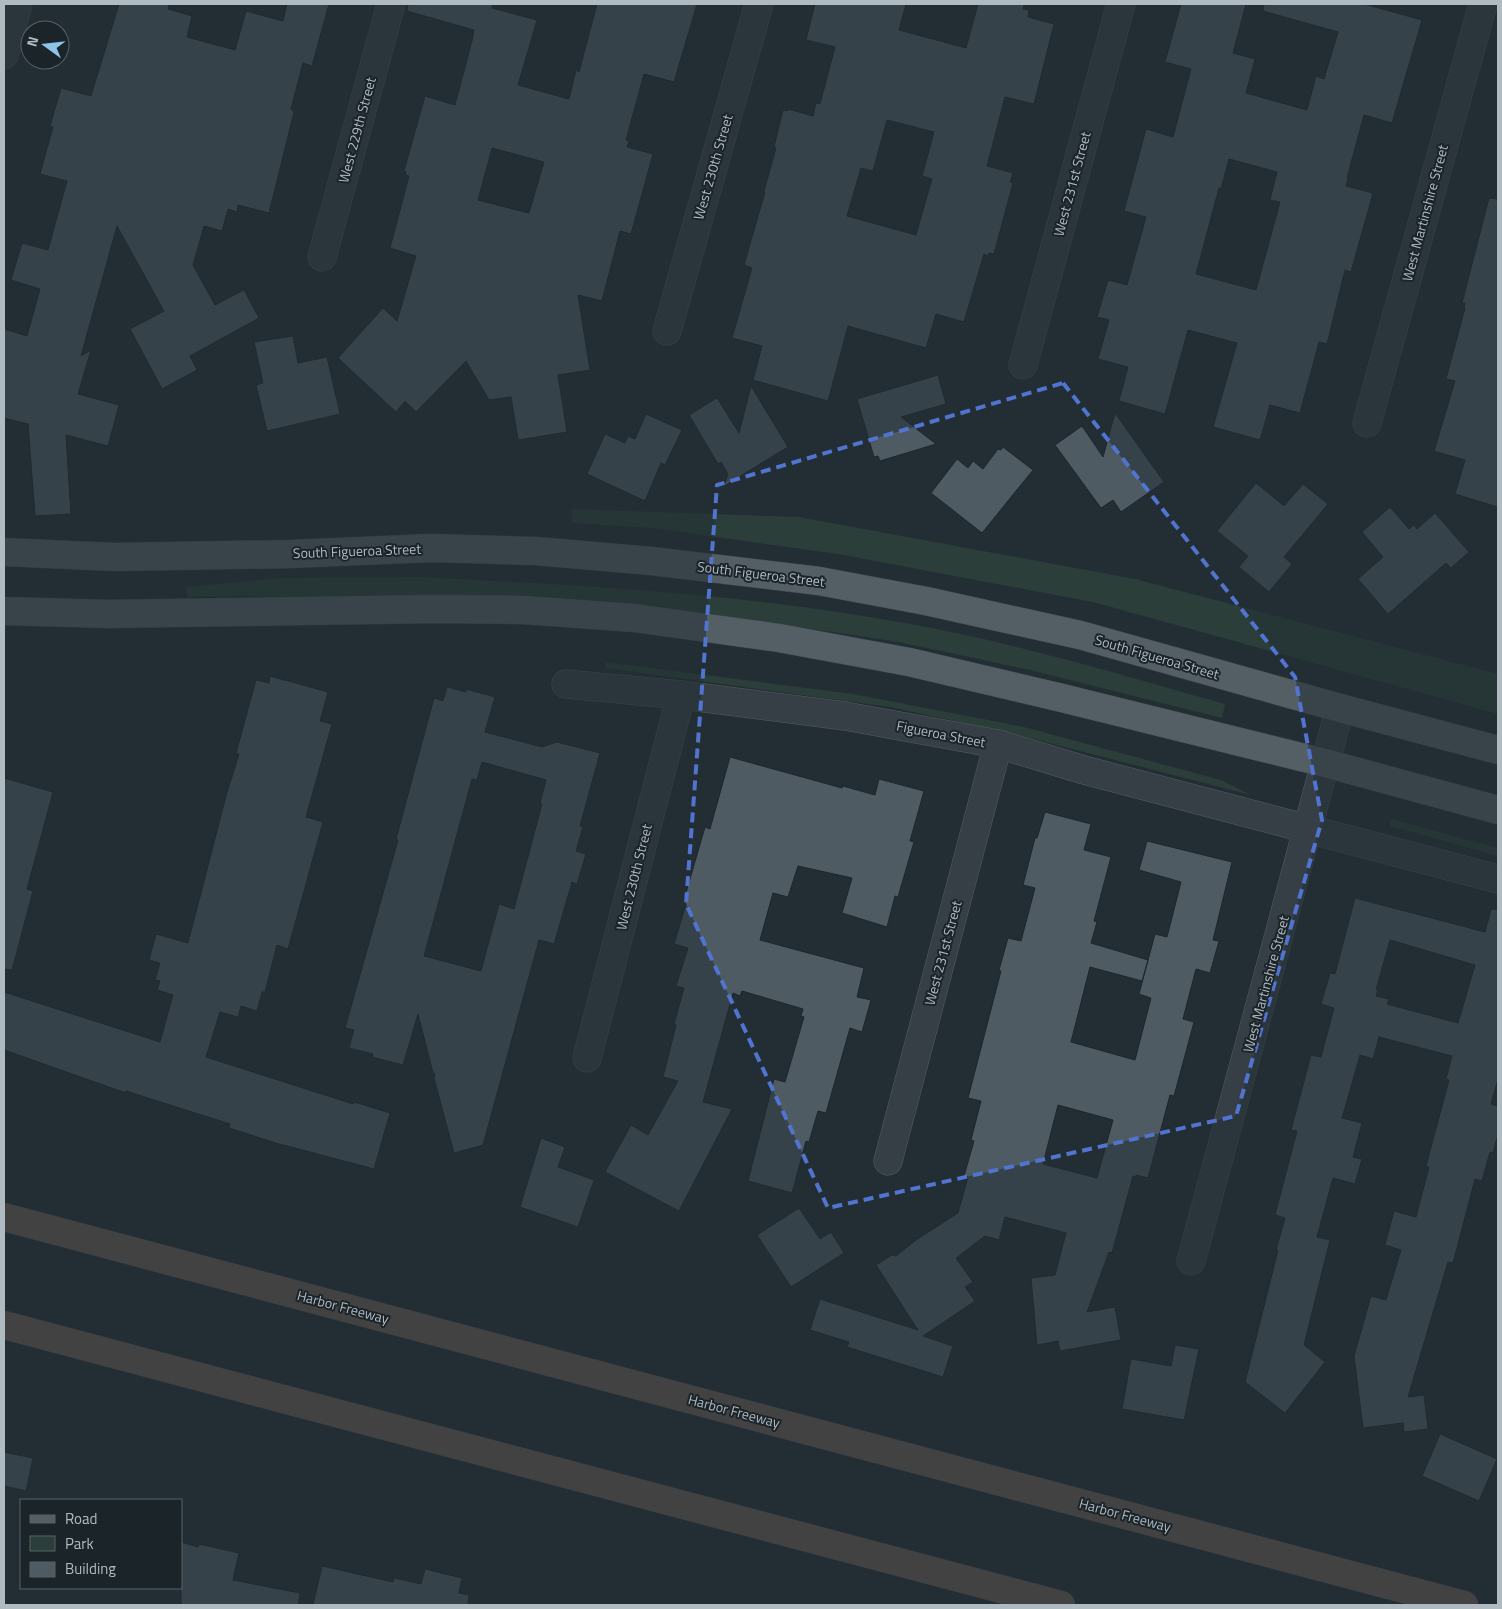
<svg xmlns="http://www.w3.org/2000/svg" width="1502" height="1609" font-family="'Titillium Web',sans-serif">
	<style>
		.green { fill: #2b3e39 }
		.building { fill: #4e5b62; stroke: #1d262b; fill-rule: evenodd }
		.lines { fill: none; stroke-linecap: round; stroke-linejoin: round }
		.minor-casing { stroke: #535d62; stroke-width: 29 }
		.tertiary-casing { stroke: #535d62; stroke-width: 29 }
		.primary-casing { stroke: #424b51; stroke-width: 29 }
		.motorway-casing { stroke: #404a4f; stroke-width: 29 }
		.minor { stroke: #363f45; stroke-width: 28 }
		.tertiary { stroke: #363f45; stroke-width: 28 }
		.primary { stroke: #545e65; stroke-width: 28 }
		.motorway { stroke: #6a5c54; stroke-width: 28 }
		.marked { fill: none; stroke: #5074d0; stroke-width: 4; stroke-dasharray: 10 6; stroke-linejoin: round }
		.labels { text-anchor: middle; stroke-width: 4; stroke-linejoin: round; paint-order: stroke }
		.street-label { font-size: 14px; fill: #b0bac1; stroke: #1b2429 }
	</style>
	<rect width="100%" height="100%" fill="#232e34"/>
	<!-- green -->
	<g class="green">
		<path d="M572,509L799,517L1135,579L1498,674V714L1093,602L838,554L652,528L572,523Z"/>
		<path d="M418,577C582,585 748,594 910,624C1017,643 1121,675 1225,704L1222,718L1030,670L899,642L772,623L409,598L239,596L188,597L185,587L280,578Z"/>
		<path d="M606,662L853,694L1024,727L1221,780L1251,795L1014,734L890,707L605,668Z"/>
		<path d="M1391,819L1498,848V856L1390,826Z"/>
	</g>
	<!-- building -->
	<g class="building">
		<path d="M119,4H169L168,9L192,16L187,37L235,50L246,11L283,21L287,4H329L312,66L303,63L291,109L294,112L269,213L238,205L237,212L228,209L222,231L204,226L193,265L215,305L244,290L259,318L190,356L197,370L162,389L130,329L164,311L117,226L81,356L91,350L78,394L119,405L108,446L66,435L71,514L35,516L28,424L4,418V329L27,336L40,289L11,280L22,243L48,250L67,181L40,174L53,127L50,126L61,88L91,96Z"/>
		<path d="M408,4H493L492,8L537,20L518,85L569,99L576,70L579,72L597,4H697L674,82L644,74L626,140L629,141L627,147L653,154L631,234L620,231L602,301L578,295L590,370L558,375L567,432L518,440L511,397L489,400L466,361L416,412L405,401L396,412L338,358L383,308L397,321L416,256L390,248L409,176L405,175L406,172L404,171L425,96L455,105L473,37L474,30L407,11ZM492,148L544,162L529,213L478,200Z"/>
		<path d="M815,4H906L899,30L966,48L978,4H1024L1023,9L1029,10L1028,17L1054,24L1034,104L1005,97L987,166L1013,173L1010,182L1013,183L994,254L989,253L988,256L984,254L964,322L936,314L926,348L848,326L828,401L753,380L762,346L732,338L752,268L744,265L765,192L764,191L776,148L774,147L783,110L788,111V109L813,116L816,103L820,104L835,47L806,40ZM887,120L934,132L922,176L932,179L916,235L847,216L861,168L873,171Z"/>
		<path d="M1181,4H1246L1233,53L1255,59L1246,93L1307,110L1316,76L1324,79L1338,32L1263,11L1264,4H1364L1422,20L1392,123L1364,115L1347,178L1348,179L1346,186L1373,193L1351,272L1345,270L1327,344L1319,342L1300,413L1270,405L1260,440L1213,427L1237,343L1188,330L1165,414L1119,401L1128,367L1098,359L1109,320L1097,317L1108,280L1127,285L1146,217L1124,211L1146,129L1173,137L1191,69L1165,62ZM1229,159L1277,172L1270,200L1280,202L1256,290L1196,274L1219,188L1221,189Z"/>
		<path d="M1489,198L1498,199V507L1455,494L1465,460L1434,451L1455,381L1446,379L1465,308H1464L1465,303H1462Z"/>
		<path d="M293,336L298,363L327,357L340,414L267,431L256,385L263,383L254,342Z"/>
		<path d="M938,375L946,404L901,417L936,444L880,461L878,456L874,457L857,399Z"/>
		<path d="M751,386L788,447L724,486L728,474L721,462L718,464L689,415L717,398L739,433Z"/>
		<path d="M1115,413L1164,482L1121,512L1113,500L1101,508L1055,445L1082,426L1103,457Z"/>
		<path d="M646,414L682,430L665,465L661,463L645,501L587,474L605,434L625,443L628,436L635,439Z"/>
		<path d="M1003,447L1033,470L982,533L931,493L957,459L968,468L973,461L983,469L998,449L1001,450Z"/>
		<path d="M1256,483L1284,506L1303,484L1328,504L1284,557L1292,564L1269,592L1239,567L1248,556L1217,531Z"/>
		<path d="M1390,507L1409,529L1414,525L1417,529L1435,513L1469,552L1451,568L1446,563L1388,614L1358,579L1383,557L1362,532Z"/>
		<path d="M270,676L328,692L320,721L332,724L306,817L323,822L288,949L277,945L265,992H262L257,1011L241,1006L238,1017L220,1012L206,1057L353,1104L354,1102L390,1113L374,1169L276,1143L229,1128L230,1124L126,1091V1093L4,1050V992L160,1042L173,995L157,990L160,981L155,980L160,963L149,960L156,934L188,943L226,796L239,754L236,753L256,680L269,683Z"/>
		<path d="M447,687L466,692V689L495,697L485,732L542,747L557,742L600,753L580,826L583,827L576,851L586,854L577,884L572,882L554,944L539,940L483,1145L454,1153L434,1078L435,1074L433,1073L418,1014L403,1065L372,1057L373,1054L349,1048L354,1030L345,1028L398,840L396,839L434,698L443,701ZM482,762L546,780L540,803L542,804L514,909L499,904L481,971L424,956L472,779L477,780Z"/>
		<path d="M730,757L842,788L843,786L875,795L879,779L924,791L910,841L914,842L898,897L895,896L887,927L842,913L852,878L798,866L788,897L773,893L760,940L864,968L857,997L871,1000L862,1032L850,1028L826,1113L818,1111L809,1142L806,1141L792,1193L748,1181L774,1079L785,1082L804,1017L801,1016L803,1009L742,991L740,996L733,993L703,1102L732,1109L679,1211L605,1172L631,1125L648,1135L678,1081L663,1077L676,1025L674,1024L684,988L676,986L688,948L674,944L686,904L683,903L705,827L710,829Z"/>
		<path d="M4,778L53,792L27,889L33,891L12,970L4,969Z"/>
		<path d="M1045,812L1091,824L1084,850L1111,857L1094,921L1097,922L1091,943L1148,960L1142,981L1090,967L1071,1042L1135,1060L1151,998L1139,994L1155,934L1167,937L1181,882L1139,870L1147,841L1232,862L1213,940L1219,941L1210,973L1196,969L1183,1019L1194,1022L1174,1096L1170,1095L1148,1178L1136,1175V1177L1133,1176L1112,1253L1109,1252L1087,1312L1115,1307L1121,1340L1060,1351L1058,1341L1037,1345L1031,1278L1055,1275L1066,1233L1005,1217L999,1240L985,1236L956,1258L973,1282L965,1287L975,1301L923,1336L953,1346L943,1377L847,1347L849,1342L810,1330L820,1299L918,1330L876,1265L892,1255L896,1256L916,1240L958,1213L968,1177L964,1176L974,1141L971,1140L981,1101L968,1098L1001,971L999,970L1008,938L1021,941L1035,888L1023,885L1035,838H1037ZM1058,1105L1113,1120L1097,1178L1043,1164Z"/>
		<path d="M1355,898L1485,932L1491,909L1498,910V1079L1491,1104L1498,1106V1134L1493,1153L1490,1152L1482,1181L1475,1179L1453,1263L1448,1262L1408,1397L1424,1395L1428,1429L1404,1432L1403,1423L1363,1428L1354,1356L1371,1296L1386,1300L1401,1250L1385,1245L1394,1211L1416,1217L1429,1167L1426,1166L1449,1080L1446,1079L1452,1056L1379,1037L1373,1059L1360,1055L1342,1118L1362,1123L1353,1157L1362,1159L1355,1184L1333,1178L1317,1237L1330,1240L1304,1345L1325,1362L1285,1413L1245,1382L1278,1250H1276L1285,1218L1275,1215L1297,1131L1291,1130L1311,1055L1321,1057L1334,1008L1321,1004L1330,973L1335,974ZM1390,940L1475,965L1458,1023L1387,1004L1389,999L1376,996L1378,990H1376Z"/>
		<path d="M541,1138L565,1147L558,1167L594,1180L578,1227L520,1207Z"/>
		<path d="M799,1208L820,1239L831,1232L844,1253L791,1287L757,1235Z"/>
		<path d="M1175,1345L1199,1349L1184,1420L1122,1409L1131,1359L1171,1366Z"/>
		<path d="M1440,1434L1497,1459L1479,1501L1422,1476Z"/>
		<path d="M4,1452L33,1458L26,1491L4,1486Z"/>
		<path d="M181,1542L198,1547L199,1544L239,1553L233,1580L300,1593L298,1605H181Z"/>
		<path d="M322,1566L393,1582L394,1578L421,1584L425,1569L462,1578L459,1593L469,1595L468,1605H313Z"/>
	</g>
	<g class="lines">
		<defs>
			<g id="minor">
				<path d="M322,257L391,4"/>
				<path d="M667,331L759,4"/>
				<path d="M1023,365L1121,4"/>
				<path d="M1367,423L1483,4"/>
				<path d="M566,684L681,695L845,716L998,744L1084,770L1498,879"/>
				<path d="M587,1058L681,695"/>
				<path d="M888,1161L998,744"/>
				<path d="M1191,1261L1340,708"/>
			</g>
			<path id="tertiary" d="M4,55L18,4"/>
			<g id="primary">
				<path d="M4,552L115,557L291,554L431,548L536,551L651,561L819,581L926,601L1080,635L1340,708L1498,750"/>
				<path d="M4,611L108,614L436,609L524,610L634,618L779,638L909,662L1062,698L1325,763L1498,810"/>
			</g>
			<g id="motorway">
				<path d="M4,1217L1464,1605"/>
				<path d="M4,1325L1061,1605"/>
			</g>
		</defs>
		<!-- minor casing -->
		<use href="#minor" class="minor-casing"/>
		<!-- tertiary casing -->
		<use href="#tertiary" class="tertiary-casing"/>
		<!-- primary casing -->
		<use href="#primary" class="primary-casing"/>
		<!-- motorway casing -->
		<use href="#motorway" class="motorway-casing"/>
		<!-- minor -->
		<use href="#minor" class="minor"/>
		<!-- tertiary -->
		<use href="#tertiary" class="tertiary"/>
		<!-- primary -->
		<use href="#primary" class="primary"/>
		<!-- motorway -->
		<use href="#motorway" class="motorway"/>
	</g>
	<!-- marked area -->
	<path d="M0 0H1502V1609H0ZM1063,383L1295,677L1322,820L1236,1116L828,1208L686,904L717,485Z" fill="#232e34" fill-opacity=".55" fill-rule="evenodd"/>
	<path class="marked" d="M1063,383L1295,677L1322,820L1236,1116L828,1208L686,904L717,485Z"/>
	<g class="labels">
		<!-- street labels -->
		<g class="street-label">
			<text transform="translate(357 130) rotate(-75)" y="5">West 229th Street</text>
			<text transform="translate(713 167) rotate(-74)" y="5">West 230th Street</text>
			<text transform="translate(1072 184) rotate(-75)" y="5">West 231st Street</text>
			<text transform="translate(1425 213) rotate(-75)" y="5">West Martinshire Street</text>
			<text transform="translate(357 551) rotate(-2)" y="5">South Figueroa Street</text>
			<text transform="translate(761 574) rotate(7)" y="5">South Figueroa Street</text>
			<text transform="translate(1157 657) rotate(16)" y="5">South Figueroa Street</text>
			<text transform="translate(941 734) rotate(11)" y="5">Figueroa Street</text>
			<text transform="translate(634 877) rotate(-76)" y="5">West 230th Street</text>
			<text transform="translate(943 953) rotate(-75)" y="5">West 231st Street</text>
			<text transform="translate(1266 984) rotate(-75)" y="5">West Martinshire Street</text>
			<text transform="translate(343 1307) rotate(15)" y="5">Harbor Freeway</text>
			<text transform="translate(734 1411) rotate(15)" y="5">Harbor Freeway</text>
			<text transform="translate(1125 1515) rotate(15)" y="5">Harbor Freeway</text>
		</g>
	</g>
	<!-- border -->
	<rect width="1502" height="1609" fill="none" stroke="#b0bac1" stroke-width="10"/>
	<!-- legend -->
	<rect x="20" y="1499" width="162" height="90" fill="#1b2429" stroke="#576066"/>
	<rect x="30" y="1515" width="25" height="8" fill="#545e65" stroke="#576066"/>
	<text x="65" y="1524" font-size="15" fill="#b0bac1">Road</text>
	<rect x="30" y="1536" width="25" height="15" fill="#2b3e39" stroke="#576066"/>
	<text x="65" y="1549" font-size="15" fill="#b0bac1">Park</text>
	<rect x="30" y="1562" width="25" height="15" fill="#4e5b62" stroke="#576066"/>
	<text x="65" y="1574" font-size="15" fill="#b0bac1">Building</text>
	<!-- north arrow -->
	<g transform="translate(45 45) rotate(285)"><circle r="24" fill="#1b2429" stroke="#576066"/>
	<path d="M0-4L9 19L0 12L-9 19Z" fill="#8ec4e8"/>
	<text y="-8" font-size="14" font-weight="bold" text-anchor="middle" fill="#b0bac1">N</text>
	</g>
</svg>
